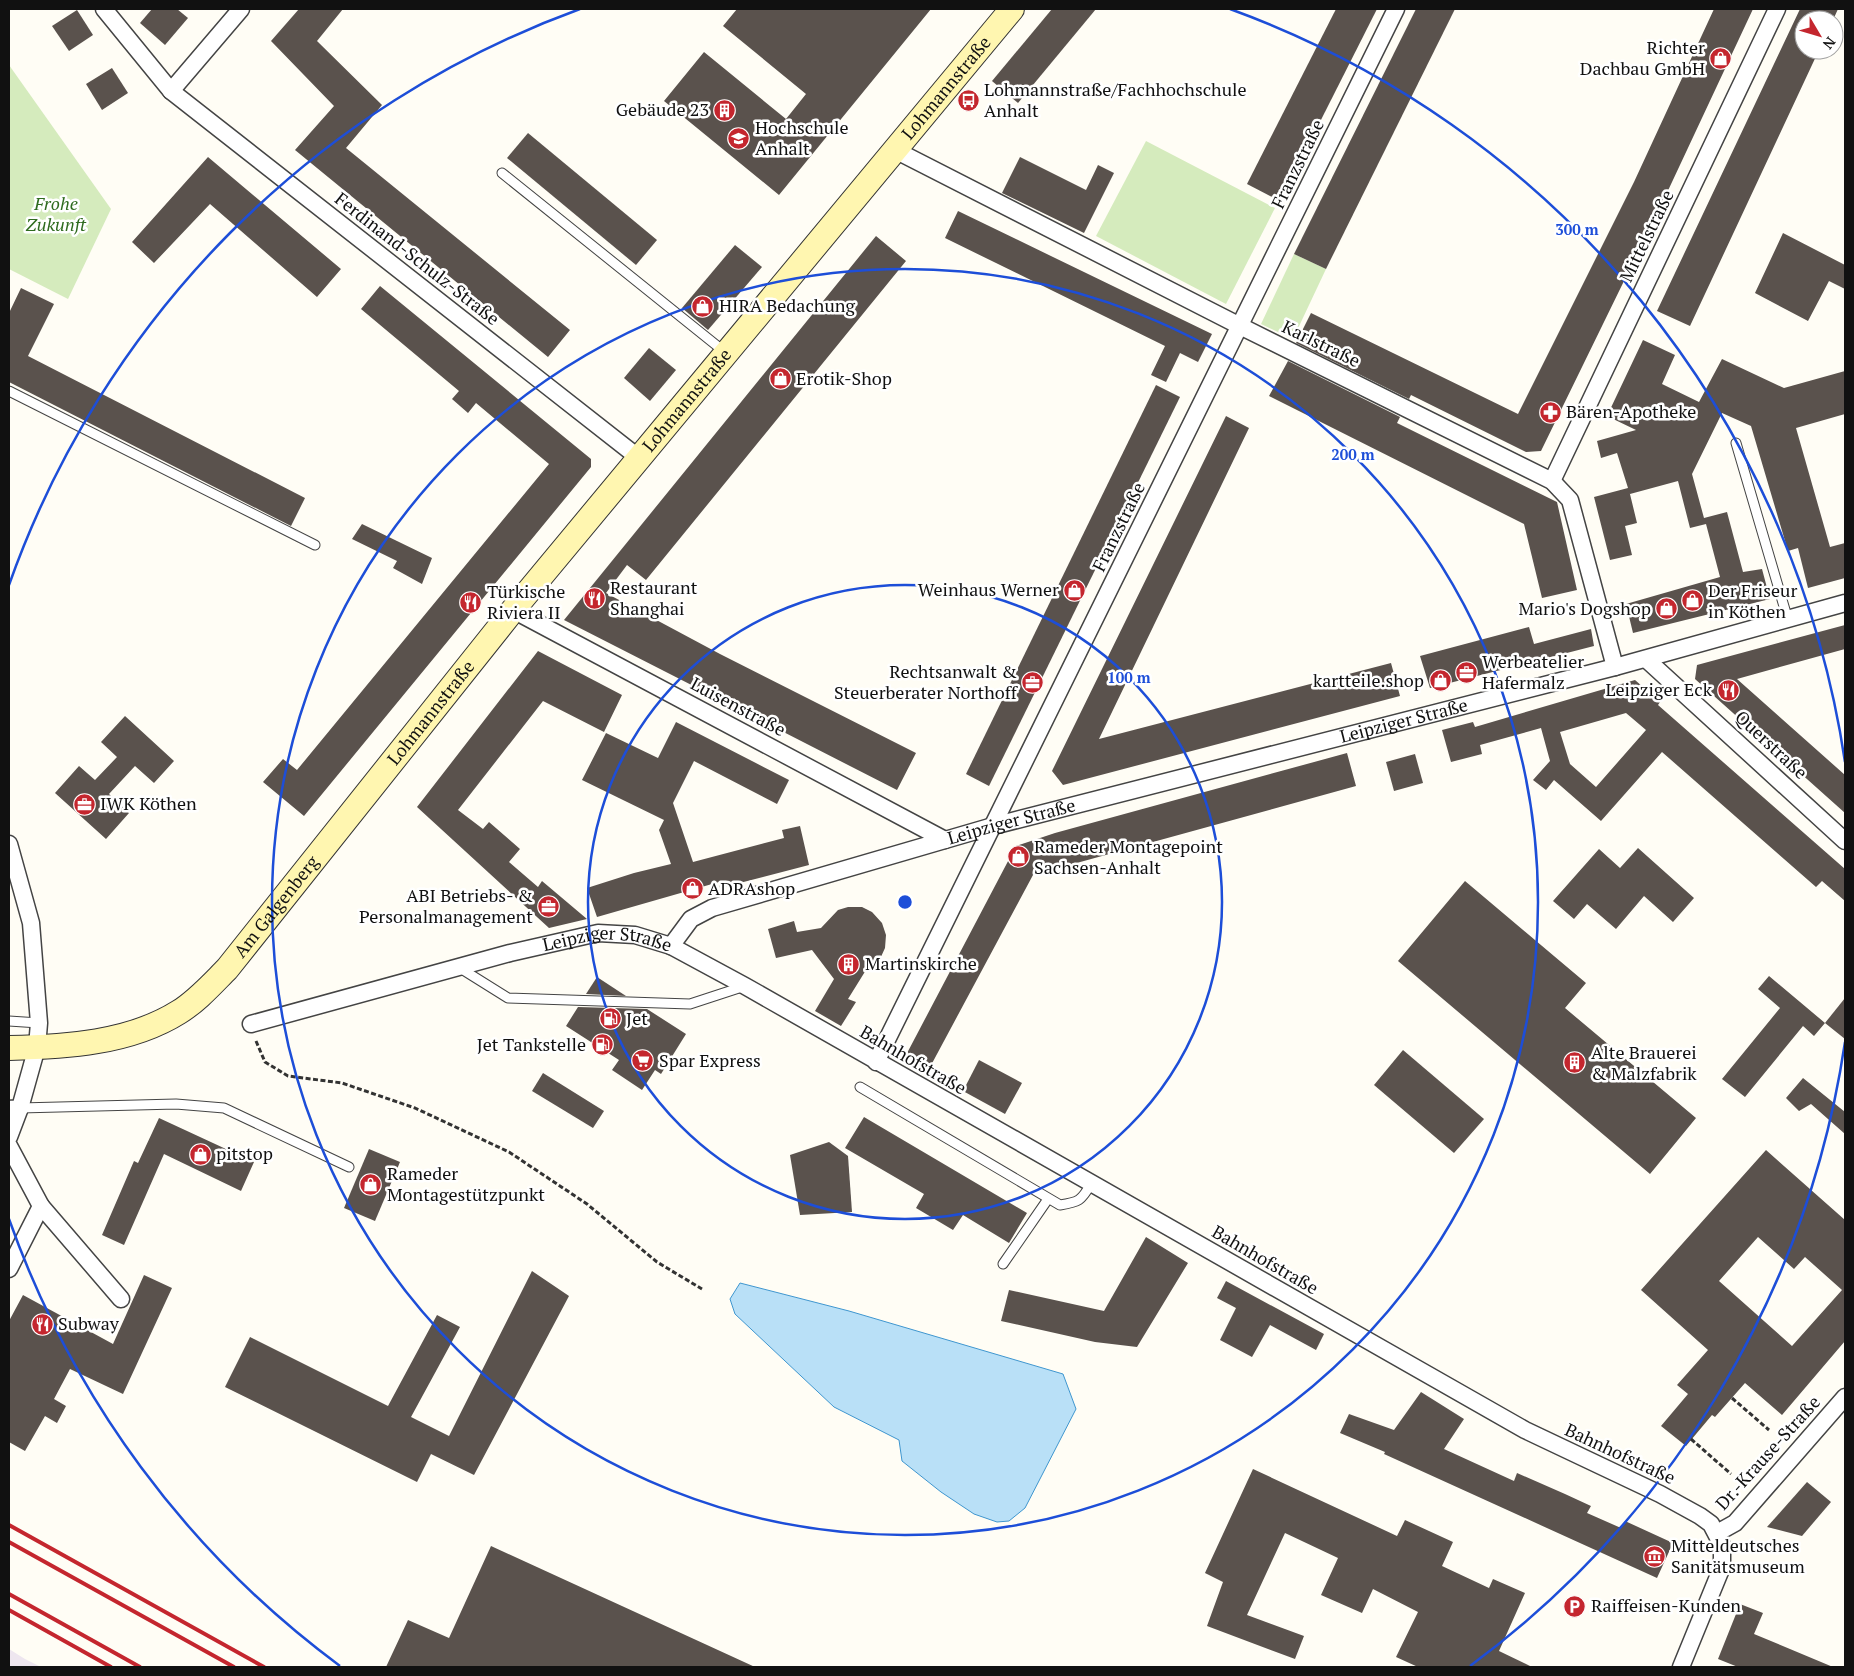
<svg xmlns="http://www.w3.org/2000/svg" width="1854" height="1676" font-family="'PT Serif',serif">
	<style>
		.industrial { fill: #eee6ef }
		.green { fill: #d5ebbd }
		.water { fill: #b9e0f7; stroke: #3f96cf }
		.building { fill: #5a524d; fill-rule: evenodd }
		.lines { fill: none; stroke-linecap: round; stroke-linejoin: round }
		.service-casing { stroke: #444; stroke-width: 11 }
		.minor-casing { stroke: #444; stroke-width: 19 }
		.secondary-casing { stroke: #333; stroke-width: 26 }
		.path { stroke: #333; stroke-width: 3; stroke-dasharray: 5 2.5; stroke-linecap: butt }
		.service { stroke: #fff; stroke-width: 9 }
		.minor { stroke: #fff; stroke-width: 16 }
		.secondary { stroke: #fff6b0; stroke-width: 24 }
		.rail { stroke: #c4262e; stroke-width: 4 }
		.ring { fill: none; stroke: #1d4ed8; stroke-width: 2.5 }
		.labels { text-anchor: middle; stroke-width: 5; stroke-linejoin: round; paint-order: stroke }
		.poi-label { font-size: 18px; fill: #111; stroke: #fff; text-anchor: start }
		.street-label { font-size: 18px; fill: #111; stroke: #fff }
		.park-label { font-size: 18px; font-style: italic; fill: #2f6b1f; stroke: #fff }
		.centre { fill: #1d4ed8; stroke: #fff; stroke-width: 2.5 }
		.ring-label { font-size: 15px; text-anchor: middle; font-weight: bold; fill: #1d4ed8; stroke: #fff; stroke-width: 5; stroke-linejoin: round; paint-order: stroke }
	</style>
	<rect width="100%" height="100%" fill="#fffdf5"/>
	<!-- industrial -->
	<path class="industrial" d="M9,1649L25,1659L41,1667H9Z"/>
	<!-- green -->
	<g class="green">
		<path d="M9,65L111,209L68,299L9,269Z"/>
		<path d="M1146,141L1275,208L1226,304L1096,236Z"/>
		<path d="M1294,254L1326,269L1293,339L1261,324Z"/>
	</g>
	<!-- water -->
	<path class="water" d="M740,1283L849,1311L1063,1374L1076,1409L1025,1508L1009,1521L997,1522L974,1514L941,1492L902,1461L899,1440L834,1407L735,1314L730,1299Z"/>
	<!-- building -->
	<g class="building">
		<path d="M152,9H177L188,18L165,45L140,23Z"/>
		<path d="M299,9H343L317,41L382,105L346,148L570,330L548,357L295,150L334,106L271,41Z"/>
		<path d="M737,9H931L779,195L664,101L704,52L786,119L806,94L723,26Z"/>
		<path d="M1052,9H1096L1018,103L992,81Z"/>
		<path d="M1336,9H1377L1280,201L1247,184Z"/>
		<path d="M1416,9H1455L1326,269L1294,254Z"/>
		<path d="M1714,9H1753L1665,197L1541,451L1526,452L1411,395L1409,399L1296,343L1311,313L1518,414L1634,182Z"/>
		<path d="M1800,9H1838L1833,20H1804V50H1819L1690,326L1657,311Z"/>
		<path d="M77,10L93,35L69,51L52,26Z"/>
		<path d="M112,68L128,93L102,110L86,84Z"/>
		<path d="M528,133L657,240L636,265L507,158Z"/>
		<path d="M208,157L341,269L317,297L210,204L154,263L132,242Z"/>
		<path d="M1020,157L1086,190L1098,165L1114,173L1084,233L1002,193Z"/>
		<path d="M958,211L1212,334L1198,362L1180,353L1166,382L1151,375L1165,346L945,238Z"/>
		<path d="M1783,233L1845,265V289L1829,281L1808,321L1755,293Z"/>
		<path d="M876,236L906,261L646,580L627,565L606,593L720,654L916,753L897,790L564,620Z"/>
		<path d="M735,245L762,267L708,330L682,308Z"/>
		<path d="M380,286L591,459V467L304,816L263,782L283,759L297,770L549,464L476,403L468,413L452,399L459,391L361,309Z"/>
		<path d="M21,288L54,304L28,356L305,498L291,526L9,382V313Z"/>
		<path d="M1643,340L1675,355L1662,384L1699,402L1722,359L1784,388L1845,371V414L1796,428L1830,547L1845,543V578L1808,588L1798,548L1788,551L1751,426L1722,413L1692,474L1704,518L1727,512L1743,572L1762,569L1770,599L1633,633L1626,604L1720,577L1706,524L1690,528L1678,481L1630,494L1629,490L1637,523L1625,526L1632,555L1610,560L1594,497L1628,488L1617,453L1601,458L1597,441L1636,430L1607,416Z"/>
		<path d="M649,348L676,370L650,401L624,378Z"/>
		<path d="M1288,361L1400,417L1397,423L1557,502L1577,590L1542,598L1524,524L1269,396Z"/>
		<path d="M1156,385L1180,397L989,786L966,774Z"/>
		<path d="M1226,416L1249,428L1099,739L1391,663L1400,696L1063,785L1052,771Z"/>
		<path d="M362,524L432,558L422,584L393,568L397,561L352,539Z"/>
		<path d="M1845,625V649L1737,679L1845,775V813L1695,679L1697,665Z"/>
		<path d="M1529,627L1534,644L1591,629L1594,646L1430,688L1420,656Z"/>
		<path d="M538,651L622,695L604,732L543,701L458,810L483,829L489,822L520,849L509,862L538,887L542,881L587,919L549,928L417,807Z"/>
		<path d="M1635,680L1660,702L1658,705L1845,869V901L1822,881L1816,887L1662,752L1601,821L1554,780L1546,790L1533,780L1550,761L1541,728L1480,745L1482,754L1451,762L1442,730L1473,722L1475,727ZM1626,713L1646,730L1596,787L1570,764L1560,732Z"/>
		<path d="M125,716L174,761L154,783L135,766L109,794L129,813L106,839L55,793L79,766L95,780L117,757L101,742Z"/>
		<path d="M676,722L789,780L777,804L694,761L673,803L693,862L784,838L782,830L800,826L809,865L720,888L719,882L597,917L587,888L634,873L671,864L659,830L664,820L582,780L606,733L658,758Z"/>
		<path d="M1347,753L1356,786L1033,875L929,1069L905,1057L1016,846L1055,833Z"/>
		<path d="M1415,754L1423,783L1394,791L1386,762Z"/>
		<path d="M1638,848L1694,898L1673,922L1644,896L1616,929L1587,904L1574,919L1553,901L1599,849L1620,868Z"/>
		<path d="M1465,881L1586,983L1565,1008L1696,1118L1650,1174L1398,961Z"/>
		<path d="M848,907H862L872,912L882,923L886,935L885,948L880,959L866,970L848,999L856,1002L841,1026L815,1011L834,979L812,950L776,958L768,929L794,921L797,932L821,928L838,910Z"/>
		<path d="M1769,976L1825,1023L1814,1036L1803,1026L1745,1097L1722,1079L1780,1008L1758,989Z"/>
		<path d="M597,977L626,996L586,994Z"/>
		<path d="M1845,998V1039L1825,1023Z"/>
		<path d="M578,1007L647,1009L686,1034L661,1074L655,1070L642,1090L612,1070L619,1060L566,1026Z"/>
		<path d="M1403,1050L1484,1119L1454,1153L1374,1085Z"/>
		<path d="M979,1060L1022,1083L1005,1114L963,1091Z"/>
		<path d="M543,1073L604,1111L593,1128L532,1091Z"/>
		<path d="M1803,1078L1845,1112V1134L1811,1104L1799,1111L1786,1098Z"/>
		<path d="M864,1117L1027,1213L1009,1243L963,1215L953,1230L916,1208L924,1194L845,1148Z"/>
		<path d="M159,1118L254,1162L241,1191L164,1154L124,1245L102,1235L134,1161L138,1163Z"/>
		<path d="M829,1142L848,1156L852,1212L800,1215L790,1155Z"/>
		<path d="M369,1149L400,1162L375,1221L344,1208Z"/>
		<path d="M1766,1150L1845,1220V1341L1782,1415L1745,1383L1715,1417L1712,1415L1686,1446L1661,1426L1688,1394L1677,1385L1708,1350L1641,1290ZM1758,1237L1794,1269L1805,1257L1842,1290L1792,1346L1719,1281Z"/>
		<path d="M1146,1237L1188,1263L1137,1347L1095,1342L1001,1321L1009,1290L1104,1311Z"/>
		<path d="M532,1271L569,1296L474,1475L431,1454L417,1482L225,1387L250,1337L388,1406L437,1315L460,1327L411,1417L449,1436Z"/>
		<path d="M144,1275L172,1288L123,1394L70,1369L54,1399L66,1406L57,1423L45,1416L25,1451L9,1442V1321L23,1295L113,1344Z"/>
		<path d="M1226,1281L1324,1334L1316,1350L1270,1325L1252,1357L1220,1340L1236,1308L1217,1298Z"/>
		<path d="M1421,1392L1464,1419L1444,1449L1514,1481L1517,1473L1565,1494L1591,1506L1587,1513L1621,1528L1625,1521L1673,1543L1657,1578L1384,1454L1385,1452L1340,1433L1349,1414L1394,1430Z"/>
		<path d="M1253,1469L1397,1536L1405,1520L1453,1542L1442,1566L1489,1588L1493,1579L1525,1593L1499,1651L1532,1667H1418L1396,1657L1418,1612L1373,1589L1362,1613L1321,1595L1338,1558L1285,1533L1247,1615L1304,1636L1295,1659L1207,1626L1223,1582L1205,1573Z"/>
		<path d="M1807,1482L1831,1502L1802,1536L1767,1527Z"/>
		<path d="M491,1546L755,1667H386L408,1620L449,1638Z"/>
		<path d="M1740,1604L1763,1613L1754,1634L1833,1667H1738L1718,1659Z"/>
	</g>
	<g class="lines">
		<defs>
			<g id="service">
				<path d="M502,173L726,353"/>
				<path d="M9,391L315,545"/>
				<path d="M1736,443L1788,620"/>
				<path d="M460,968L508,998L690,1004L745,986"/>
				<path d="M9,1021L39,1023"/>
				<path d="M860,1087L1060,1205C1079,1202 1081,1201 1091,1184"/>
				<path d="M20,1108L176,1104L224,1108L349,1167"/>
				<path d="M1003,1264L1048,1199"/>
			</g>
			<g id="minor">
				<path d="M104,9L171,91L639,458"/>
				<path d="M171,91L241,9"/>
				<path d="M895,150L1240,326L1552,481L1570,500L1615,667"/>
				<path d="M1552,481L1777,9"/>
				<path d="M513,610L945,840"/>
				<path d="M1646,659L1845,841"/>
				<path d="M9,844L31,923L39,1023L37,1047L20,1108L9,1109"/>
				<path id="s1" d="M671,946L691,919L712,908L993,826L1615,667L1845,603"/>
				<path id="s2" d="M251,1024L510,953L598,933L635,935L671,946L745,986L1525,1430L1660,1494L1700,1516L1711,1524L1722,1545V1567L1681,1667"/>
				<path d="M876,1062L1396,9"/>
				<path d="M9,1137L20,1108"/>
				<path d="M9,1146L41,1206L9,1269"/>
				<path d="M41,1206L121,1299"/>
				<path d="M1717,1533L1735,1523L1845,1397"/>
			</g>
			<g id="secondary">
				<path id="s3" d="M9,1048C65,1047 130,1043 179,1012C197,1001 212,984 227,969L513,610L1012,9"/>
			</g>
		</defs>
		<!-- service casing -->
		<use href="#service" class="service-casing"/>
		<!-- minor casing -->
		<use href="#minor" class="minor-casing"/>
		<!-- secondary casing -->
		<use href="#secondary" class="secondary-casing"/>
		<!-- path -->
		<g class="path">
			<path d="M256,1041L265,1062L288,1076L342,1083L415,1108L509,1152L587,1204L657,1262L702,1289"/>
			<path d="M1732,1398L1769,1430"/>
			<path d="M1691,1439L1731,1474"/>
		</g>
		<!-- service -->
		<use href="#service" class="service"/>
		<!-- minor -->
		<use href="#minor" class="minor"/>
		<!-- secondary -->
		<use href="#secondary" class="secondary"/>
		<!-- rail -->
		<g class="rail">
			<path d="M9,1525L264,1667"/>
			<path d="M9,1542L234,1667"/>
			<path d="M9,1594L140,1667"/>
			<path d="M9,1610L111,1667"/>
		</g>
	</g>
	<!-- distance rings -->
	<g class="ring">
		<circle cx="905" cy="902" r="317"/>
		<circle cx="905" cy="902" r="633"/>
		<path d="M1845 1042A950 950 0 0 1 1470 1666M340 1666A950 950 0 0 1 9 1219M9 585A950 950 0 0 1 580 9M1230 9A950 950 0 0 1 1845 762"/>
	</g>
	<!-- icons -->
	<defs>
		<symbol id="shop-disc" viewBox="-11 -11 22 22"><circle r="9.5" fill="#c4262e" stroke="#fff"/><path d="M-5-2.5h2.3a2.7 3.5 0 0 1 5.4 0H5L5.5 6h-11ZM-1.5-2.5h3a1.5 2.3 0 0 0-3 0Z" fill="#fff"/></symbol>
		<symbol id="bus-disc" viewBox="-11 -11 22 22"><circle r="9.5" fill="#c4262e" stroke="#fff"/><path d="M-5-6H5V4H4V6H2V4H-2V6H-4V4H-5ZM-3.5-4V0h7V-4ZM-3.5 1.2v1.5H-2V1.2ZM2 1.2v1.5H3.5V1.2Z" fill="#fff"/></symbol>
		<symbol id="building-disc" viewBox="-11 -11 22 22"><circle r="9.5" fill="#c4262e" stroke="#fff"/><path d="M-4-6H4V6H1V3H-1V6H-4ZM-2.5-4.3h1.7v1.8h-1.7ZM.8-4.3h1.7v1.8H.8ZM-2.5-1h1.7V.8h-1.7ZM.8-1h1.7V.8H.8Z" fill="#fff"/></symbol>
		<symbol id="university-disc" viewBox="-11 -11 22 22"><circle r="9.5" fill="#c4262e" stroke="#fff"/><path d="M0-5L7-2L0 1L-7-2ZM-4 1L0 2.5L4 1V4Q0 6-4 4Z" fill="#fff"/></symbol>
		<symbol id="pharmacy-disc" viewBox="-11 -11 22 22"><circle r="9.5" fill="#c4262e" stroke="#fff"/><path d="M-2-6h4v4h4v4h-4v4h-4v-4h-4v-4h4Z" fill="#fff"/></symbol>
		<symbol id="restaurant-disc" viewBox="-11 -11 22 22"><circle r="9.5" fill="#c4262e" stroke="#fff"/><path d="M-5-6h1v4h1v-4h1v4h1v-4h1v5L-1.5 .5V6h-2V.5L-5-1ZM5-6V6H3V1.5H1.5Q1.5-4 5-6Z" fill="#fff"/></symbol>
		<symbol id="office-disc" viewBox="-11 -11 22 22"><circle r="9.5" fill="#c4262e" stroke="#fff"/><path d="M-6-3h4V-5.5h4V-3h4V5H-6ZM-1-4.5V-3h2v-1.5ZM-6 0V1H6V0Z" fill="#fff"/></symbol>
		<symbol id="fuel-disc" viewBox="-11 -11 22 22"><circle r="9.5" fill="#c4262e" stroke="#fff"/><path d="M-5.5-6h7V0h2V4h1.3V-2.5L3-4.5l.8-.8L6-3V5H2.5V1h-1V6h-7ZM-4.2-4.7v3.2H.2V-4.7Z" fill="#fff"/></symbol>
		<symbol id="supermarket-disc" viewBox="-11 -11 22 22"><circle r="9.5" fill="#c4262e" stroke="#fff"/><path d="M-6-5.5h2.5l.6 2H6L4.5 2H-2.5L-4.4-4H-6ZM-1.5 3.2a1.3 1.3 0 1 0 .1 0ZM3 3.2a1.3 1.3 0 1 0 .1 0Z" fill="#fff"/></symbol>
		<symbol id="museum-disc" viewBox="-11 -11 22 22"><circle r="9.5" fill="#c4262e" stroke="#fff"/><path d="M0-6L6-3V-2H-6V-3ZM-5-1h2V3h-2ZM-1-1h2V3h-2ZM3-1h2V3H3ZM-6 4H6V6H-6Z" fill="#fff"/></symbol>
		<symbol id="parking-disc" viewBox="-11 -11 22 22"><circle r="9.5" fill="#c4262e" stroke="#fff"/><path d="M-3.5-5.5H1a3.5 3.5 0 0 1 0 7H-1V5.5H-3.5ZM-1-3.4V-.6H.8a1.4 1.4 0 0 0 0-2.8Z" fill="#fff"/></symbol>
	</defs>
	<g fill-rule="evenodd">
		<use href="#shop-disc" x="1708" y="46" width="25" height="25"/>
		<use href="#bus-disc" x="956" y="88" width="25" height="25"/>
		<use href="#building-disc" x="712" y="98" width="25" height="25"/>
		<use href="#university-disc" x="726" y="126" width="25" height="25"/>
		<use href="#shop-disc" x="690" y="294" width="25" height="25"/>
		<use href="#shop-disc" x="768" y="366" width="25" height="25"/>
		<use href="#pharmacy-disc" x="1538" y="400" width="25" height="25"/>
		<use href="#shop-disc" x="1062" y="578" width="25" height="25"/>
		<use href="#restaurant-disc" x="582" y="586" width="25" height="25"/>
		<use href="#shop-disc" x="1680" y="588" width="25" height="25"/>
		<use href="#restaurant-disc" x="458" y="590" width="25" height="25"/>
		<use href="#shop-disc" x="1654" y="596" width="25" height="25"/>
		<use href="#office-disc" x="1454" y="660" width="25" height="25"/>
		<use href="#shop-disc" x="1428" y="668" width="25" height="25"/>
		<use href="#office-disc" x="1020" y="670" width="25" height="25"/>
		<use href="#restaurant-disc" x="1716" y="678" width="25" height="25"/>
		<use href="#office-disc" x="72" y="792" width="25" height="25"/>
		<use href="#shop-disc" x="1006" y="844" width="25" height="25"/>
		<use href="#shop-disc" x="680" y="876" width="25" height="25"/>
		<use href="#office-disc" x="536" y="894" width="25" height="25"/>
		<use href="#building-disc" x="836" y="952" width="25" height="25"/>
		<use href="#fuel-disc" x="598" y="1006" width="25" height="25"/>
		<use href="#fuel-disc" x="590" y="1032" width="25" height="25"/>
		<use href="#supermarket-disc" x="630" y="1048" width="25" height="25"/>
		<use href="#building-disc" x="1562" y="1050" width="25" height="25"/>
		<use href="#shop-disc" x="188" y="1142" width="25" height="25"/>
		<use href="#shop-disc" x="358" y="1172" width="25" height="25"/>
		<use href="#restaurant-disc" x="30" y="1312" width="25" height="25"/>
		<use href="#museum-disc" x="1642" y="1544" width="25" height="25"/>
		<use href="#parking-disc" x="1562" y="1594" width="25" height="25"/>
	</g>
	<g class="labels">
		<!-- poi labels -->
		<g class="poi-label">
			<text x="1705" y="54" text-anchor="end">Richter<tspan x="1705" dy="21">Dachbau GmbH</tspan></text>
			<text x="984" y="96">Lohmannstraße/Fachhochschule<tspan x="984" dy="21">Anhalt</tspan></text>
			<text x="709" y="116" text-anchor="end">Gebäude 23</text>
			<text x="755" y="134">Hochschule<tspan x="755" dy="21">Anhalt</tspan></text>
			<text x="719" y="312">HIRA Bedachung</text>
			<text x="796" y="385">Erotik-Shop</text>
			<text x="1566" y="418">Bären-Apotheke</text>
			<text x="610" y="594">Restaurant<tspan x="610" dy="21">Shanghai</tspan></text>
			<text x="1059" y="596" text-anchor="end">Weinhaus Werner</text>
			<text x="1708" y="597">Der Friseur<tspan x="1708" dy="21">in Köthen</tspan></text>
			<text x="487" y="598">Türkische<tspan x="487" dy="21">Riviera II</tspan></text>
			<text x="1651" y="615" text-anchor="end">Mario's Dogshop</text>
			<text x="1482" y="668">Werbeatelier<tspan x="1482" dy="21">Hafermalz</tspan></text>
			<text x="1017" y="678" text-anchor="end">Rechtsanwalt &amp;<tspan x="1017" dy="21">Steuerberater Northoff</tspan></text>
			<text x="1424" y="687" text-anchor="end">kartteile.shop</text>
			<text x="1712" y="696" text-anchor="end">Leipziger Eck</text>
			<text x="100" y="810">IWK Köthen</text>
			<text x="1034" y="853">Rameder Montagepoint<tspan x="1034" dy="21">Sachsen-Anhalt</tspan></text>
			<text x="708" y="895">ADRAshop</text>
			<text x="533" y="902" text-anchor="end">ABI Betriebs- &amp;<tspan x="533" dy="21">Personalmanagement</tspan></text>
			<text x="865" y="970">Martinskirche</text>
			<text x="626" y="1025">Jet</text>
			<text x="586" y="1051" text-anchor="end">Jet Tankstelle</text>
			<text x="1591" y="1059">Alte Brauerei<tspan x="1591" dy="21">&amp; Malzfabrik</tspan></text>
			<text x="659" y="1067">Spar Express</text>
			<text x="216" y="1160">pitstop</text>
			<text x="387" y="1180">Rameder<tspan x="387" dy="21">Montagestützpunkt</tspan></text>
			<text x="58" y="1330">Subway</text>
			<text x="1671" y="1552">Mitteldeutsches<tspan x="1671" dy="21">Sanitätsmuseum</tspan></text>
			<text x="1591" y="1612">Raiffeisen-Kunden</text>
		</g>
		<!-- street labels -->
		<g class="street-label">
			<text dy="6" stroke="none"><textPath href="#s3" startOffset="1378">Lohmannstraße</textPath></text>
			<text transform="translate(1298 164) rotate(-64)" y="6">Franzstraße</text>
			<text transform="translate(1647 236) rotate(-64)" y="6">Mittelstraße</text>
			<text transform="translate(417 259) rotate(38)" y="6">Ferdinand-Schulz-Straße</text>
			<text transform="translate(1321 344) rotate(26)" y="6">Karlstraße</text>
			<text dy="6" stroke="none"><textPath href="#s3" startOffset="972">Lohmannstraße</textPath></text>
			<text transform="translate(1119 527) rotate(-64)" y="6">Franzstraße</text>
			<text transform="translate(738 707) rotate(28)" y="6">Luisenstraße</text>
			<text dy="6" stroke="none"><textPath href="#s3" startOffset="568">Lohmannstraße</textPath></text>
			<text dy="6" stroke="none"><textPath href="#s1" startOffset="774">Leipziger Straße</textPath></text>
			<text transform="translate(1771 745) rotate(43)" y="6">Querstraße</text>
			<text dy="6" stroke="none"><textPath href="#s1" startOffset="369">Leipziger Straße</textPath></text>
			<text dy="6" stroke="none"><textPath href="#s3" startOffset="320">Am Galgenberg</textPath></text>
			<text dy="6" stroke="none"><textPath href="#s2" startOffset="368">Leipziger Straße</textPath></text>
			<text transform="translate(913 1060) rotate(30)" y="6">Bahnhofstraße</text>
			<text transform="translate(1265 1260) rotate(30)" y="6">Bahnhofstraße</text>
			<text transform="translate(1768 1453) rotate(-48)" y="6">Dr.-Krause-Straße</text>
			<text transform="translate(1620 1454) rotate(25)" y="6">Bahnhofstraße</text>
		</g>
		<!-- park labels -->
		<g class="park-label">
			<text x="56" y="210">Frohe<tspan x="56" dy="21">Zukunft</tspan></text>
		</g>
	</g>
	<circle cx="905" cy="902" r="8" class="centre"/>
	<g class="ring-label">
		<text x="1577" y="235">300 m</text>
		<text x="1353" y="460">200 m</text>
		<text x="1129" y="683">100 m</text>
	</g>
	<!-- border -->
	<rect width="1854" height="1676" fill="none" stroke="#111111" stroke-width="20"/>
	<!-- north arrow -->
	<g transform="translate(1819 35) rotate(128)"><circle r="24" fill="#ffffff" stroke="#a0a0a0"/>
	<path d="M0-4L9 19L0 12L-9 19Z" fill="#c4262e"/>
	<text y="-8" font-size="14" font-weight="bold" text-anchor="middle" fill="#111111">N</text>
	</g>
</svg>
